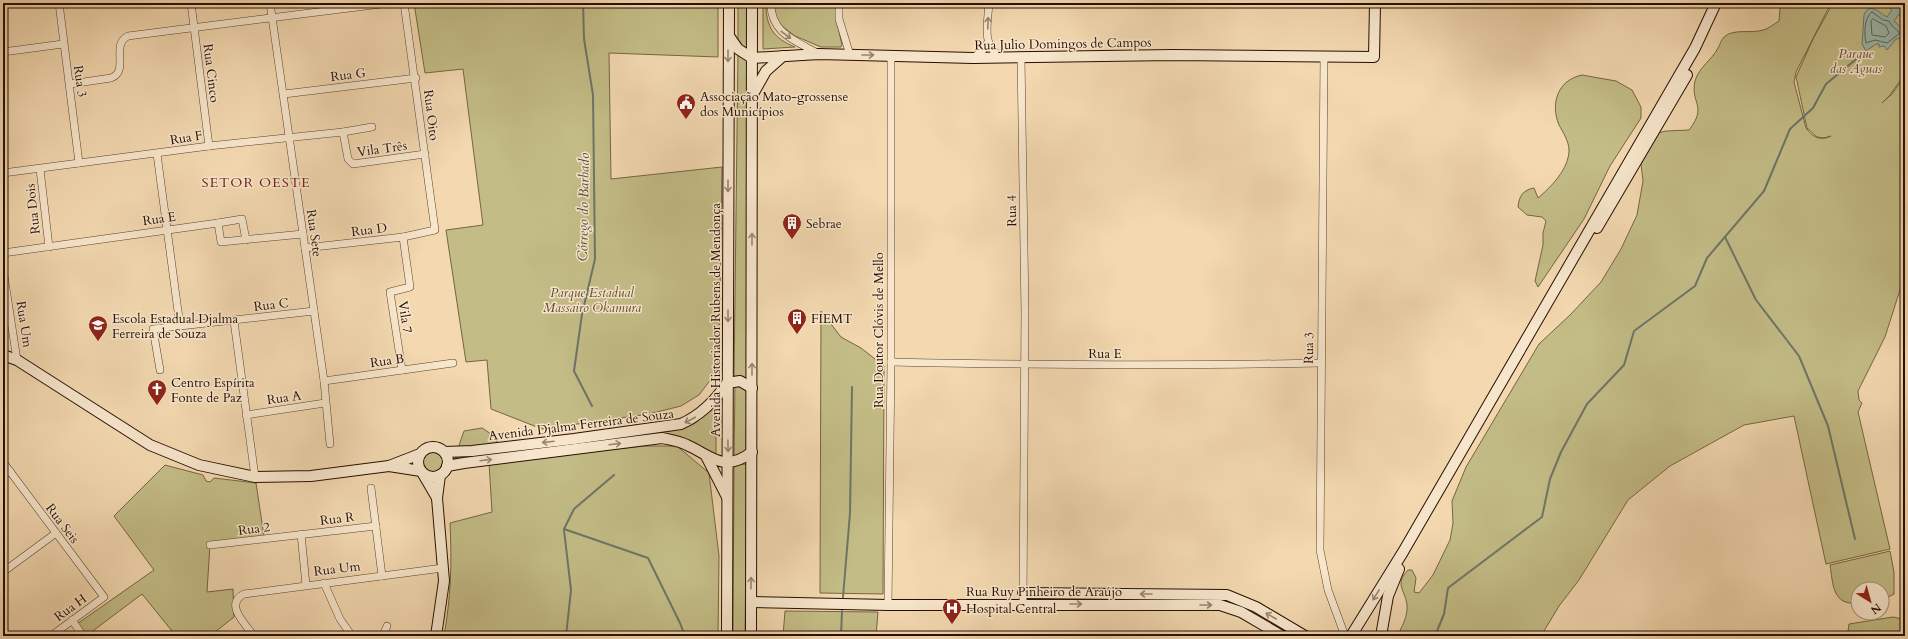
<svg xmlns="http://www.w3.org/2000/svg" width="1908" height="639" font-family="Cardo,serif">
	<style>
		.green { fill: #c3bc86; stroke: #756543 }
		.water { fill: #9bb9ad; stroke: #6d7568 }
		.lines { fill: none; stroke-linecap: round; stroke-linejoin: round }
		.shore { stroke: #616456; stroke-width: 1 }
		.stream { stroke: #6d7568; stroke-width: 2 }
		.street-casing { stroke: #5a402c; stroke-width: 8 }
		.secondary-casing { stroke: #270e00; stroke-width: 12 }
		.street { stroke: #f7e6cc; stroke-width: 7 }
		.secondary { stroke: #f7e6cc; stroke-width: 10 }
		.oneway { stroke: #998570 }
		.labels { text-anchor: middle; stroke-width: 3; stroke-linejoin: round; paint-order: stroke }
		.street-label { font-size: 13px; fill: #270e00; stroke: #f7e6cc }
		.park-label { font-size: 13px; font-style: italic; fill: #5e4b2f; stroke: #f7e6cc }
		.poi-label { font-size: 13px; fill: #270e00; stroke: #f7e6cc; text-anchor: start }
		.neighbourhood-label { font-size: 14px; letter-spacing: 1px; fill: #7a1f14; stroke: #f7e6cc }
		.water-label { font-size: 14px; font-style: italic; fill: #504a3d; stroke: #f7e6cc }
	</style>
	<rect width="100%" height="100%" fill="#f3d8b0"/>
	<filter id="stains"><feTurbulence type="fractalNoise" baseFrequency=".005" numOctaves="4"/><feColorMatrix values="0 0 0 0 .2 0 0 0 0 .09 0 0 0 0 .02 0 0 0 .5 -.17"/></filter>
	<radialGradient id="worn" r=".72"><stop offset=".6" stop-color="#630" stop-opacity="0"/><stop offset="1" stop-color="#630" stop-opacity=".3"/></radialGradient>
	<!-- green -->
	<g class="green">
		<path d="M414,3H718V57L609,53L611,179L722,167L719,354L715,374L699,395L681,406L649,414L542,429L491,409L487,360L466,362L446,230L483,225L463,69L425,73Z"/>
		<path d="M738,3H748V52L738,42Z"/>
		<path d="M763,3H766C766,27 773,38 795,47L763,49Z"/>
		<path d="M773,3H835L836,18L842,45L841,47H821L795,36L778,23L773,15Z"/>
		<path d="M1777,3H1831L1796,72L1794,82L1806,128C1813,138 1821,141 1831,136L1824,138L1817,137L1807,128L1796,77L1813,39L1833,3H1905V74L1890,95L1882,103L1892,94L1905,76V274L1885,337L1858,391L1859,400L1862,403L1858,412L1890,549L1826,564L1794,416L1744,425L1670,466L1628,500L1579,580L1559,606L1541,636H1397C1402,627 1408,616 1407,605C1405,589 1394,585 1408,570H1412L1416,578L1414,592L1419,593L1433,575L1450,540L1453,523L1452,501L1466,467L1539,344L1571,314L1601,282L1621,249L1637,215L1643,181L1641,164L1658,133L1666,131L1689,130C1708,106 1690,103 1695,81C1699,67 1712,60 1718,48C1720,45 1721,40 1724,37C1734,28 1751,34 1763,30C1768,29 1774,24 1779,21L1780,9Z"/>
		<path d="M738,52L749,59L747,379H734Z"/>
		<path d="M1582,75L1616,81L1632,90L1641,107V118L1610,166L1584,219L1538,287L1535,281L1543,245V233L1546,221L1542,217L1527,215L1518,207C1519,196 1523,190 1534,188L1538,198C1551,187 1569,169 1569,150C1569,142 1563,132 1559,125C1550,103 1558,80 1582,75Z"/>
		<path d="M821,311L841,337L861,348L884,366L883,594L820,593Z"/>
		<path d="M3,313L7,341L3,340Z"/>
		<path d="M735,383L747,387L746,452L734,459Z"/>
		<path d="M711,410H715L716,413V455L686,441L578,444L675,430L694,424Z"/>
		<path d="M482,428L497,438V444L458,448L464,431Z"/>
		<path d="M567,444L568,446L453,459L459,456Z"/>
		<path d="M644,446H677L709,473L719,556L718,636H444C451,596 452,564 450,523L492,512L489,463Z"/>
		<circle cx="433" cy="463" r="11"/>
		<path d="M747,464L745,636H733L734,465Z"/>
		<path d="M165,465L203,475L206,481L210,482L214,478L256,483L264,536L210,544L207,592L233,589L234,617L210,636H176L142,594L86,636L77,624L154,570L114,516Z"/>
		<path d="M1890,551L1894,572V594L1882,600V589H1858V603C1832,606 1833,583 1830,565Z"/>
		<path d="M785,611L878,612L876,636H783Z"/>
		<path d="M1893,617L1902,619L1905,636H1849L1848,631L1849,624Z"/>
		<path d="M906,633L994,634V636H906Z"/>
	</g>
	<!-- water -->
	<path class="water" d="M1885,3H1905V18L1899,14L1894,21L1905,31V38L1896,39L1887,50L1884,46L1879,47V44H1876L1866,51L1862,44L1864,15C1870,1 1879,13 1887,17L1892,10Z"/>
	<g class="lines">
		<!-- shore -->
		<g class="shore">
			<path d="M1872,12L1883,20L1889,21L1892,26L1899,32V34L1887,43L1875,40L1866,43C1864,35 1864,17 1872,12Z"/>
			<path d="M1873,19L1886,26L1889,33L1885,37L1872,35L1871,21Z"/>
		</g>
		<!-- stream -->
		<g class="stream">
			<path d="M583,3L584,39L593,95L595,259L582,314L574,371L592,406"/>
			<path d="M1725,237L1756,300L1799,356L1828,426L1855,539"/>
			<path d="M614,475L574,509L564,529L648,558L680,623L685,636"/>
			<path d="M564,530L571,590L566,636"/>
			<path d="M843,597L850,513L852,387"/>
			<path d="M841,636L842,611"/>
			<path d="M1435,636L1444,614L1448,588L1542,517L1550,479L1561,452L1587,404L1624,365L1634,331L1695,286L1707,258L1764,191L1790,129L1813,108L1826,84L1866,51"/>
		</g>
		<defs>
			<g id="street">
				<path d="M59,3L79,163"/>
				<path d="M191,3L209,146"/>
				<path d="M270,3L324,381L330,444"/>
				<path d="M771,3C770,33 796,41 819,54"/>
				<path d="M839,3V19L850,55"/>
				<path d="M989,3C988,21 981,48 1001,56"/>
				<path d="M3,52L63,44"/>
				<path d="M1324,56L1320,550L1328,590L1345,636"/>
				<path d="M1021,57L1025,312L1023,604"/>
				<path d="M973,58L983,50L988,42"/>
				<path d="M70,84L111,78C130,71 110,45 128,36L389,3"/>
				<path d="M284,94L416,78"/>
				<path d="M343,132L348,159L353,164L425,154"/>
				<path d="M157,154L180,326"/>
				<path d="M40,169L49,247"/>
				<path d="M3,173L209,146L343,132L372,127"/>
				<path d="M218,223L242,219L246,240"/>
				<path d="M305,248L403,237L435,230L404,3"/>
				<path d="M3,253L218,223L221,242L303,234"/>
				<path d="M3,269L17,360"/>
				<path d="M234,321L255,477"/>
				<path d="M891,362C1034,365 1177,366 1320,363"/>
				<path d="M160,370L153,329L314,311"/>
				<path d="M402,370L390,292L410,287L403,237"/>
				<path d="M324,381L453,363"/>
				<path d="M246,415L325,403"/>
				<path d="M3,462L104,597L51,636"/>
				<path d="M3,476L10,471"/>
				<path d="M371,488L382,576"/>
				<path d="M301,534L306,585"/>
				<path d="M210,545L376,526"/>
				<path d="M3,572L56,533"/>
				<path d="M324,583L340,619L352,636"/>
				<path d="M888,605L891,362V55"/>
				<path d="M72,620L83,636"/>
				<path d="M254,636C245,624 224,604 244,594L443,568"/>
				<path d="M383,636L387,626"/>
			</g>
			<g id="secondary">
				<path d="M729,36L738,49L752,58L819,54L973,58L1173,55L1374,57L1375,3"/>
				<path d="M753,94L766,71L783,56"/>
				<path d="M1597,228L1687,75"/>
				<path d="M3,355L17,360L150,445L199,465L255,477L311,476L389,466L420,454"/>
				<circle cx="433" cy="462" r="15"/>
				<path d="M445,452L472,451L574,439L681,424C701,415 715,401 727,383L740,381L752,388"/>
				<path d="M706,456L727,497"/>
				<path d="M389,466L421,471"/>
				<path d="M447,466L464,463L662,438C671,440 679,441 687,445C713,457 724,473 752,452"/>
				<path d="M423,474L437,498"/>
				<path d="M1023,593L1227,595L1256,607L1305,636"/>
				<path d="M751,602L888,605H1220L1241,612L1282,636"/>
				<path d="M436,636L444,581L437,498L440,475"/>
				<path d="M727,636L729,3"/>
				<path d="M751,636L752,3"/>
				<path d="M1351,636L1403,552L1695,48L1716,3"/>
				<path d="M1381,636L1388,596L1399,569"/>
			</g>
		</defs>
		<!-- street casing -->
		<use href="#street" class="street-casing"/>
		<!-- secondary casing -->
		<use href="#secondary" class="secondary-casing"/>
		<!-- street -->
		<use href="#street" class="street"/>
		<!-- secondary -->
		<use href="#secondary" class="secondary"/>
	</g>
	<!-- one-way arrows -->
	<defs><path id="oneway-shaft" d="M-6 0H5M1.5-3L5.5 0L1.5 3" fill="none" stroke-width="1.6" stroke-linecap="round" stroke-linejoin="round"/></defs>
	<g class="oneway">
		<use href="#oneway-shaft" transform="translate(988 23) rotate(-88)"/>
		<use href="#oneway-shaft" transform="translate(786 35) rotate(37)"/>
		<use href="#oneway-shaft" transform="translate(868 55)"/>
		<use href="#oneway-shaft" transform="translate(728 56) rotate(90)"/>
		<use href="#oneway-shaft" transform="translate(728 186) rotate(90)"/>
		<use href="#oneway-shaft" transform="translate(752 239) rotate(-90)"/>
		<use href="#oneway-shaft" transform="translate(728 316) rotate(90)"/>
		<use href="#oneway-shaft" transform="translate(752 369) rotate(-90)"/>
		<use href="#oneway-shaft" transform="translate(690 420) rotate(152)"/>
		<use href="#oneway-shaft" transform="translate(548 442) rotate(173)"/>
		<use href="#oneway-shaft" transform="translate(615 444) rotate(-7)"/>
		<use href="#oneway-shaft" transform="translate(728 446) rotate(89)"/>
		<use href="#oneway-shaft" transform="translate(486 460) rotate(-7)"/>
		<use href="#oneway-shaft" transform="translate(751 583) rotate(-89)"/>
		<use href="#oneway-shaft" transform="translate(1146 594) rotate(-180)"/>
		<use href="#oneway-shaft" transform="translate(1376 595) rotate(122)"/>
		<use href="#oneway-shaft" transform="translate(1076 604)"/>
		<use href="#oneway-shaft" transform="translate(1206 605)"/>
		<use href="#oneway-shaft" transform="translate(1271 616) rotate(-150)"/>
	</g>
	<!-- icons -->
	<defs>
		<symbol id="civic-pin" viewBox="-11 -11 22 30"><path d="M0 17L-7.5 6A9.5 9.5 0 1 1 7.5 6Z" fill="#8f2418" stroke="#f7e6cc"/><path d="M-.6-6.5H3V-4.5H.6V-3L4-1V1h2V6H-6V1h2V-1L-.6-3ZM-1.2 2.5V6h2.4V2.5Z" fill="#fff"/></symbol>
		<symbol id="building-pin" viewBox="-11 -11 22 30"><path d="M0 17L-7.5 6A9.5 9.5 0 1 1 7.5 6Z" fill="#8f2418" stroke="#f7e6cc"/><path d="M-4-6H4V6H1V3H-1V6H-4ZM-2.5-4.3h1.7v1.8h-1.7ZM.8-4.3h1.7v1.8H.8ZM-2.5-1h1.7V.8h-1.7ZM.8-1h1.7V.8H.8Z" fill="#fff"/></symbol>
		<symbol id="school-pin" viewBox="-11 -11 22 30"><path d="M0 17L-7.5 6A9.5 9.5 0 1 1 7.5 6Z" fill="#8f2418" stroke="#f7e6cc"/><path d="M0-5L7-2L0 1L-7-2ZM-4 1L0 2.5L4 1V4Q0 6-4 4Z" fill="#fff"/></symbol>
		<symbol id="church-pin" viewBox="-11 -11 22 30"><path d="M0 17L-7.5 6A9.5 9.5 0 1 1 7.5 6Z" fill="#8f2418" stroke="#f7e6cc"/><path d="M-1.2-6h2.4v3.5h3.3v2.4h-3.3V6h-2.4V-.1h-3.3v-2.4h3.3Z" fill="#fff"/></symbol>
		<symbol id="hospital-pin" viewBox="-11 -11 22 30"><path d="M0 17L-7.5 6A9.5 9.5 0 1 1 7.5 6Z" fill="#8f2418" stroke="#f7e6cc"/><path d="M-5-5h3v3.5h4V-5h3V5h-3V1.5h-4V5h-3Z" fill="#fff"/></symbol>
	</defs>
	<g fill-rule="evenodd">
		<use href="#civic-pin" x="675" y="92" width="22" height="30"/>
		<use href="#building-pin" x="781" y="212" width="22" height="30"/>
		<use href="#building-pin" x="786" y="307" width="22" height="30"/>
		<use href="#school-pin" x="87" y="314" width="22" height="30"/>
		<use href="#church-pin" x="146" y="378" width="22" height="30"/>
		<use href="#hospital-pin" x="941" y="597" width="22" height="30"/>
	</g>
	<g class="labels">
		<!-- street labels -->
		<g class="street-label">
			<text transform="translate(1063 43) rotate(-1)" y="5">Rua Julio Domingos de Campos</text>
			<text transform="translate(212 73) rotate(83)" y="5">Rua Cinco</text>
			<text transform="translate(348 74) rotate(-7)" y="5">Rua G</text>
			<text transform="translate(81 81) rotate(82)" y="5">Rua 3</text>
			<text transform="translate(432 115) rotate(83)" y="5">Rua Oito</text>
			<text transform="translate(186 137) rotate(-9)" y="5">Rua F</text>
			<text transform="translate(382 148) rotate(-8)" y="5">Vila Três</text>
			<text transform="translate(32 209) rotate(-96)" y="5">Rua Dois</text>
			<text transform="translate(1011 211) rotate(-91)" y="5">Rua 4</text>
			<text transform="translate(159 218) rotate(-8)" y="5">Rua E</text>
			<text transform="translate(369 229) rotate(-7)" y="5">Rua D</text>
			<text transform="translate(315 233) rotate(82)" y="5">Rua Sete</text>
			<text transform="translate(271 304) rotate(-7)" y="5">Rua C</text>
			<text transform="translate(406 317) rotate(81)" y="5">Vila 7</text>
			<text transform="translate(715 320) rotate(-90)" y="5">Avenida Historiador Rubens de Mendonça</text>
			<text transform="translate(25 324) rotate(81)" y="5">Rua Um</text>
			<text transform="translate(878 330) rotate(-90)" y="5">Rua Doutor Clóvis de Mello</text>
			<text transform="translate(1308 348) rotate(-89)" y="5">Rua 3</text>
			<text x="1105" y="358">Rua E</text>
			<text transform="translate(387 360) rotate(-8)" y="5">Rua B</text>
			<text transform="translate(284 397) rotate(-8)" y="5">Rua A</text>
			<text transform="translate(581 424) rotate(-7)" y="5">Avenida Djalma Ferreira de Souza</text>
			<text transform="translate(337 518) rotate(-7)" y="5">Rua R</text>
			<text transform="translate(63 523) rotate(53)" y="5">Rua Seis</text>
			<text transform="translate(254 528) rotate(-7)" y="5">Rua 2</text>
			<text transform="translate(337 568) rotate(-7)" y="5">Rua Um</text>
			<text x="1044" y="596">Rua Ruy Pinheiro de Araújo</text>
			<text transform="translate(70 607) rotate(-36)" y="5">Rua H</text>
		</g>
		<!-- park labels -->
		<g class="park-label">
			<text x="1856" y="58">Parque<tspan x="1856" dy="15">das Águas</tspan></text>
			<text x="592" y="297">Parque Estadual<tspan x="592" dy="15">Massairo Okamura</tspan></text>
		</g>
		<!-- poi labels -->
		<g class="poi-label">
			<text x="700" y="101">Associação Mato-grossense<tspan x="700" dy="15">dos Municípios</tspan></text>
			<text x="806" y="228">Sebrae</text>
			<text x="112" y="323">Escola Estadual Djalma<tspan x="112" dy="15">Ferreira de Souza</tspan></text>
			<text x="811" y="323">FIEMT</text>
			<text x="171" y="387">Centro Espírita<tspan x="171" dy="15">Fonte de Paz</tspan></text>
			<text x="966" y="613">Hospital Central</text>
		</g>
		<!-- neighbourhood labels -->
		<g class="neighbourhood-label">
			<text x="256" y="187">SETOR OESTE</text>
		</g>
		<!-- water labels -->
		<g class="water-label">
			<text transform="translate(583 207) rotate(-89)" y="5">Córrego do Barbado</text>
		</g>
	</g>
	<!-- margin -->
	<rect width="1908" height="639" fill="none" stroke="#f3d8b0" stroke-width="16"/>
	<rect x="4" y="4" width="1900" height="631" fill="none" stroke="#270e00" stroke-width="2"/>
	<rect x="8" y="8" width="1892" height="623" fill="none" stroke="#270e00"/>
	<!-- north arrow -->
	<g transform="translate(1870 601) rotate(143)"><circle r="19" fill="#f7e6cc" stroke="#a4907a"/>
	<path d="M0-3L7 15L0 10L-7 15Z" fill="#8f2418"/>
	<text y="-6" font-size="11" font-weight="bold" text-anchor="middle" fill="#270e00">N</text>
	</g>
	<rect width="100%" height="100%" filter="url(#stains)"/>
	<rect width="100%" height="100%" fill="url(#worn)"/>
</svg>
